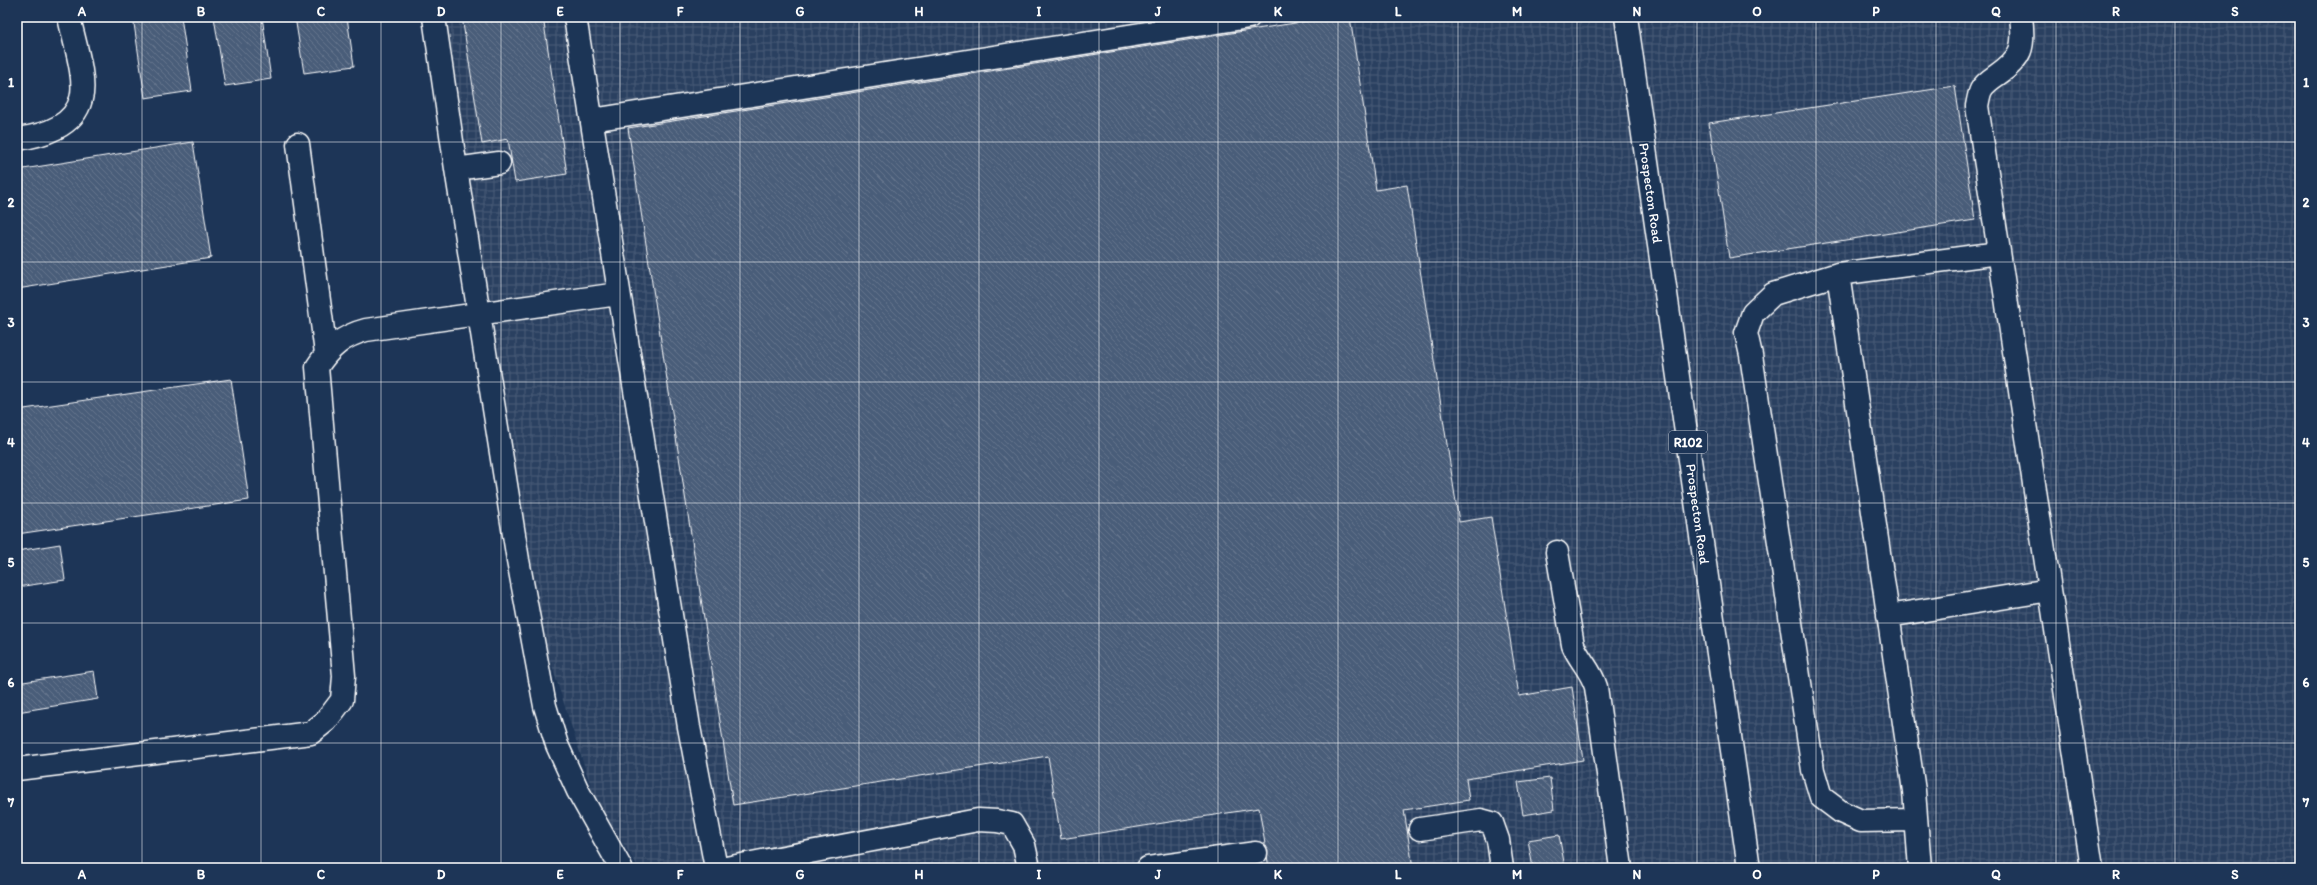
<svg xmlns="http://www.w3.org/2000/svg" width="2317" height="885" viewBox="0 0 2317 885" font-family="Itim,sans-serif">
  <defs>
    <pattern id="industrial-grid" width="8" height="8" patternUnits="userSpaceOnUse"><rect width="8" height="8" fill="#2a4161"/><path d="M0 4h8M4 0v8" fill="none" stroke="#4a5e79"/></pattern>
    <pattern id="building-back-hatch" width="6" height="6" patternUnits="userSpaceOnUse"><rect width="6" height="6" fill="#4a5d79"/><path d="M-1 5l2 2M0 0l6 6M5-1l2 2" fill="none" stroke="#65758d"/></pattern>
  </defs>
  <rect width="100%" height="100%" fill="#1d3557"/>
  <filter id="ink" filterUnits="userSpaceOnUse"><feTurbulence type="fractalNoise" baseFrequency=".025" numOctaves="2"/><feDisplacementMap in="SourceGraphic" scale="8" xChannelSelector="R" yChannelSelector="G"/><feConvolveMatrix kernelMatrix="1 2 1 2 8 2 1 2 1" color-interpolation-filters="sRGB"/></filter>
  <g filter="url(#ink)">
    <path fill="url(#industrial-grid)" d="M445,17H2300V868H639L596,802L537,620Z"/>
    <path fill="url(#building-back-hatch)" stroke="#fff" d="M133,17H181L192,91L145,98Z
      M214,17H262L271,79L225,86Z
      M295,17H347L354,66L304,73Z
      M462,17H543L567,174L515,182L508,139L482,144Z
      M1333,17H1350L1376,190L1407,185L1459,522L1491,517L1519,696L1572,687L1583,760L1466,779L1469,800L1404,810L1413,868H1269L1259,808L1061,839L1048,756L733,805L628,128Z
      M1955,86L1975,220L1729,258L1709,123Z
      M193,142L211,258L17,289V170Z
      M231,379L249,500L17,534V410Z
      M60,544L65,580L17,587V551Z
      M94,671L98,699L17,712V683Z
      M1550,778L1554,810L1523,815L1518,782Z
      M1559,835L1565,868H1533L1528,840Z"/>
    <g fill="none" stroke-linecap="round" stroke-linejoin="round">
      <g stroke="#fff" stroke-width="25">
        <path id="minor" d="M434,17L456,169L518,560L545,706L557,745L578,791L621,868
          M575,17L689,727L716,868
          M2021,17C2025,47 2022,58 1997,75C1991,79 1984,84 1981,90C1979,94 1978,101 1977,106L2092,868
          M592,120L1249,17
          M17,139C41,136 74,127 81,99C87,79 73,38 69,17
          M298,144L326,353
          M456,169L499,163
          M1838,274L1914,791L1920,868
          M1557,552L1573,645C1579,660 1591,670 1596,687L1621,868
          M1888,616L2050,590
          M17,769L311,733L326,721L342,700L344,676L317,367C330,347 343,336 366,330L618,294
          M1916,820L1861,821L1841,812L1821,797L1813,770L1751,355L1746,333L1753,313L1773,294L1838,274L1999,253
          M1420,829L1481,820L1492,823L1498,840L1502,868
          M726,868L978,820L997,821L1012,824L1024,845L1029,868
          M1148,868L1256,853"/>
      </g>
      <g stroke="#fff" stroke-width="25">
        <path id="major" d="M1626,17L1749,868"/>
      </g>
      <use href="#minor" stroke="#1d3557" stroke-width="22"/>
      <use href="#major" stroke="#1d3557" stroke-width="22"/>
    </g>
  </g>
  <path fill="none" stroke="#fff" stroke-width="1" stroke-opacity="0.55" d="M142,17V868M261,17V868M381,17V868M501,17V868M620,17V868M740,17V868M859,17V868M979,17V868M1099,17V868M1218,17V868M1338,17V868M1458,17V868M1577,17V868M1697,17V868M1816,17V868M1936,17V868M2056,17V868M2175,17V868M17,142H2300M17,262H2300M17,382H2300M17,503H2300M17,623H2300M17,743H2300"/>
  <g text-anchor="middle" stroke-width="3.5" stroke-linejoin="round" paint-order="stroke">
    <rect fill="#1d3557" stroke="#bbc2cd" stroke-width="1" x="1669" y="431" width="38" height="22" rx="3"/>
    <g font-size="13" font-weight="bold" fill="#fff">
      <text x="1688" y="447">R102</text>
    </g>
    <g font-size="14" fill="#fff" stroke="#1d3557">
      <text transform="translate(1651 193) rotate(82)" y="5">Prospecton Road</text>
      <text transform="translate(1698 514) rotate(82)" y="5">Prospecton Road</text>
    </g>
  </g>
  <rect width="2317" height="885" fill="none" stroke="#1d3557" stroke-width="44"/>
  <rect x="22" y="22" width="2273" height="841" fill="none" stroke="#fff" stroke-width="1.5"/>
  <g font-size="13" text-anchor="middle" font-weight="bold" fill="#fff">
    <text x="82" y="16">A</text>
    <text x="201" y="16">B</text>
    <text x="321" y="16">C</text>
    <text x="441" y="16">D</text>
    <text x="560" y="16">E</text>
    <text x="680" y="16">F</text>
    <text x="800" y="16">G</text>
    <text x="919" y="16">H</text>
    <text x="1039" y="16">I</text>
    <text x="1158" y="16">J</text>
    <text x="1278" y="16">K</text>
    <text x="1398" y="16">L</text>
    <text x="1517" y="16">M</text>
    <text x="1637" y="16">N</text>
    <text x="1757" y="16">O</text>
    <text x="1876" y="16">P</text>
    <text x="1996" y="16">Q</text>
    <text x="2116" y="16">R</text>
    <text x="2235" y="16">S</text>
    <text x="11" y="87">1</text>
    <text x="2306" y="87">1</text>
    <text x="11" y="207">2</text>
    <text x="2306" y="207">2</text>
    <text x="11" y="327">3</text>
    <text x="2306" y="327">3</text>
    <text x="11" y="447">4</text>
    <text x="2306" y="447">4</text>
    <text x="11" y="567">5</text>
    <text x="2306" y="567">5</text>
    <text x="11" y="687">6</text>
    <text x="2306" y="687">6</text>
    <text x="11" y="807">7</text>
    <text x="2306" y="807">7</text>
    <text x="82" y="879">A</text>
    <text x="201" y="879">B</text>
    <text x="321" y="879">C</text>
    <text x="441" y="879">D</text>
    <text x="560" y="879">E</text>
    <text x="680" y="879">F</text>
    <text x="800" y="879">G</text>
    <text x="919" y="879">H</text>
    <text x="1039" y="879">I</text>
    <text x="1158" y="879">J</text>
    <text x="1278" y="879">K</text>
    <text x="1398" y="879">L</text>
    <text x="1517" y="879">M</text>
    <text x="1637" y="879">N</text>
    <text x="1757" y="879">O</text>
    <text x="1876" y="879">P</text>
    <text x="1996" y="879">Q</text>
    <text x="2116" y="879">R</text>
    <text x="2235" y="879">S</text>
  </g>
</svg>
